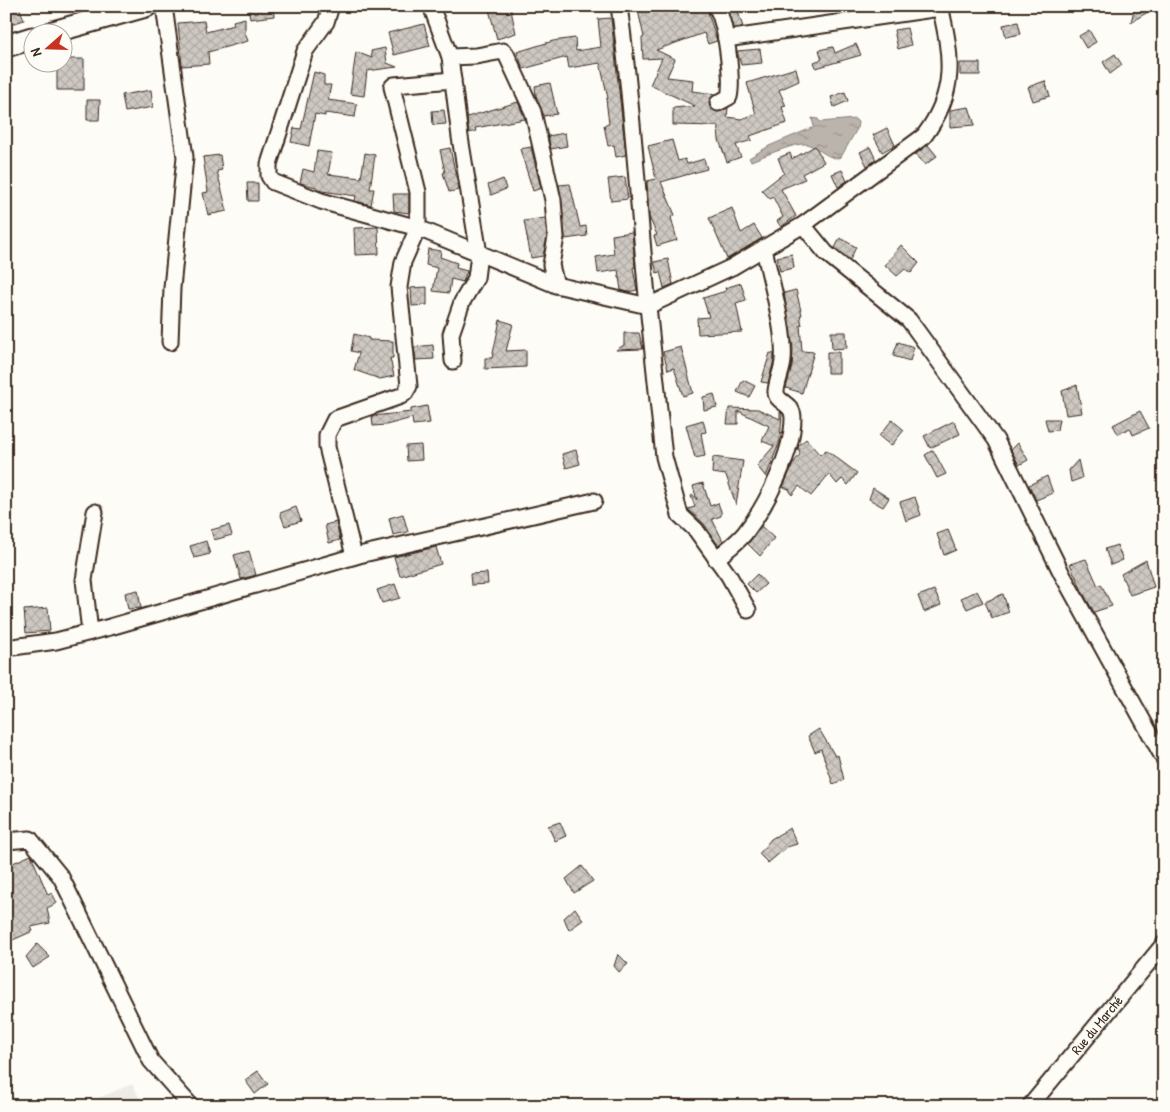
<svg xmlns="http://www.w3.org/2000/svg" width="1170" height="1112" viewBox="0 0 1170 1112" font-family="'Patrick Hand',sans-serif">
  <defs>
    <pattern id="water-ripples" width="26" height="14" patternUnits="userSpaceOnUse" patternTransform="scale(1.25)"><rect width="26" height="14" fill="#bbb4ad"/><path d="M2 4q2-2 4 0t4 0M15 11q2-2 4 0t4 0" fill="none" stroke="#99938c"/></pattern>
    <pattern id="building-cross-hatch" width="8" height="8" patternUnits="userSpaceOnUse" patternTransform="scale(1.25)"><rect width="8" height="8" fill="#cdc8c2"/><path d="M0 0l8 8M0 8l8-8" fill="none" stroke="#b1aca6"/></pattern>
  </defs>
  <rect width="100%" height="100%" fill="#fdfcf7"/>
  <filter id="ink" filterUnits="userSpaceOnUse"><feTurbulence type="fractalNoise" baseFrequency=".02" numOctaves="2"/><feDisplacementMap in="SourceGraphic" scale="10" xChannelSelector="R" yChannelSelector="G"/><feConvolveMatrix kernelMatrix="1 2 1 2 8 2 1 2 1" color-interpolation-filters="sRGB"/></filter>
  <g filter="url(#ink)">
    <path fill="#efece7" d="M132,1084L144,1106H79L108,1094Z"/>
    <path fill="url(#water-ripples)" stroke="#887d74" d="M812,118L818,119L820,122L855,119L858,122L857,129L841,157C829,162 817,145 805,144C794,143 762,157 751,161L749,158L769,146L814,127Z"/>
    <path fill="url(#building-cross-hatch)" stroke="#3b2a1e" d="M6,6H19L24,20L6,26Z
      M248,6H273L274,16L250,19Z
      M488,6H510L516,33L497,39Z
      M637,6H706L717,41L708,44L704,33L656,50L675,59L667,77L693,80L692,91L716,94L710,99V107L717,112L728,108L727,117L741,119L756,114L747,83L796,68L799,81L779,90L786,106L782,107L787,123L750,136L752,140L736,145L741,157L727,162L719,140L718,126L673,125V108L695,106L650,85L662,58L643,59L642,38L644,37Z
      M726,6H736L743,27L733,28Z
      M1135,6H1158L1131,22Z
      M245,18V32L248,41L208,52L209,64L182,66L178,23L204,21L206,32L234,25L233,21Z
      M611,18L626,155L616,157L614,145L608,146L604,125L609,124L606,99L608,98L600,63L569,68L567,57L523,69L517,52L553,41L575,38L576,51L601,47L598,19Z
      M1018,22L1021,34L1006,37L1003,25Z
      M424,24L430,46L394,55L388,33Z
      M907,28L911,45L898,49L894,30Z
      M1089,30L1096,42L1086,48L1079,36Z
      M856,44L861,55L816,68L814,62L822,59L819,50L833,47L835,53Z
      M385,48L387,63L397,67L367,71L364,96L350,94L356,52L372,58L371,51Z
      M760,49L762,63L741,65L737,51Z
      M1115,54L1122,65L1110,74L1103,62Z
      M62,59H84V90H57V62H62Z
      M960,63H980V75H960Z
      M314,72L324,75V85H331L328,100L357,104L355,117L325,113V116L315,114L309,146L291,142L294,128L301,129Z
      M1045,81L1050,96L1033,101L1028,87Z
      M550,83L557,114L544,116L536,96L535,86Z
      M151,90L153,107L125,112L122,95Z
      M845,92L848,101L834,107L831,97Z
      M87,100H100L99,120H87Z
      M518,102L525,119L475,128L476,131L469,133L467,117Z
      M969,107L975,125L950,127V110Z
      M444,110L446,124L433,125L432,111Z
      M887,128L895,145L882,152L873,135Z
      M565,133L567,146L551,149L548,136Z
      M672,140L678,161L685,159L687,164L704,159L707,169L661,182L675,215L671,217L677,240L657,246L654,236L657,235L649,217L647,181L656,179L648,146Z
      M928,145L937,156L925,165L916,154Z
      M815,146L824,162L802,174L805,179L781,189L796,216L781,227L777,221L783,217L773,197L770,199L762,190L784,173L778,158L790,153L792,159Z
      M531,147L541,188L533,191L520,149Z
      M870,147L876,160L867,166L860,152Z
      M450,148L459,190L449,192L443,173L445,172L440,150Z
      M317,151L332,153L328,174L361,178L365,153L375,155L370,189H374L371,205L355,201L356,196L322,191L316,189V187L300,183L303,169L314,172Z
      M220,155L222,170L217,171L227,211L208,215L203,193L208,192L203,157Z
      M842,170L847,181L838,187L832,174Z
      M625,177L628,199L611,201L608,179Z
      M503,179L506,189L491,195L488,185Z
      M247,183H258V201H248Z
      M570,184L580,227L586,226L587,236L565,239L559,185Z
      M393,194H409V213L394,211Z
      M732,208L741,233L754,225L762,238L727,259L709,218Z
      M545,218L547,237L543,256L531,258L524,221Z
      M378,227L379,254L355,255L354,228Z
      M632,232L635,267L633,268L637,290L628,292L621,290L618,270L598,273L596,257L614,254L612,235Z
      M840,238L856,247L850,260L835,248Z
      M901,245L919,263L911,273L905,269L897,276L885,265Z
      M428,249L441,251L440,257L457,263L456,268L467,271L463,282L451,279L449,293L433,291L437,268L426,265Z
      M792,254L794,268L780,271L777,257Z
      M668,259L673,284L664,288L660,272L657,273L654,262Z
      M741,283L746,300L736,303L742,332L698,334L697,318L709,317L703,298L726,291L725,288Z
      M427,287V305L412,306L411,288Z
      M796,290L802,315H800L802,325H800L802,351L814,352L802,393L786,388L792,366L793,349L784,293Z
      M500,320L513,324L506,351L526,350V367L485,369V358H492Z
      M831,332H846L847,348L832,349Z
      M624,333H639L643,349L616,350L624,345Z
      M354,334L369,338V340L393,341V358H390L394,376L380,379L354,370L359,353L351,351Z
      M898,342L914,347L910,361L893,356Z
      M433,345L434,359L416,360L414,347Z
      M681,347L693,393L683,396L674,368L668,370L663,352Z
      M827,352H839V373H827Z
      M770,353L774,354V360L768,383L761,382Z
      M743,380L755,386L749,397L737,392Z
      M1077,385L1082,413L1066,415L1062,391Z
      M714,394L717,407L704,410L703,397Z
      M427,406L430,423L413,425L412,418L386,425L373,426L372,416L411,412V409Z
      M729,408L758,409L780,419V412L782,414L780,441L766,477L757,466L774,446L762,441L769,426L738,411V424H727Z
      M1140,411L1149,428L1133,435L1130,428L1118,434L1113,425Z
      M1045,419H1059L1057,430L1048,431Z
      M703,420L706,432L701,433L705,456L695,458L686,425Z
      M892,420L904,430L891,446L879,436Z
      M954,421L960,434L930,448L924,436Z
      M806,439L820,455L826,450L857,473L848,485L842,479L837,484L829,474L811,496L799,486L792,495L789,489L783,487L793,464L800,454L798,446Z
      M1018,443L1028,460L1019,465L1011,450Z
      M421,445L422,460L407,461L406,446Z
      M576,450L580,464L566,468L562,454Z
      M933,450L946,474L937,478L925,455Z
      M713,457L743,461L736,505L726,475L712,473Z
      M1078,460L1082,478L1071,482L1069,470Z
      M1047,476L1053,493L1036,500L1029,485Z
      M703,483L710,506L718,503L721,511V516L712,519L723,541L718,545L704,524L688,509L695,507L691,496L693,495L697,500L693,486Z
      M873,488L889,498L883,507L869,499Z
      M915,497L921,515L906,521L900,502Z
      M296,507L301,521L285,526L280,513Z
      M403,514L408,532L393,535L389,518Z
      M336,522L340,540L329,543L325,525Z
      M229,525L232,535L214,540L211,530Z
      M761,526L774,538L760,556L748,544Z
      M948,530L956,550L944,555L937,534Z
      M206,541L210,554L194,558L190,546Z
      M1117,545L1123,560L1111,565L1105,549Z
      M436,547L441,564L400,576L394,557Z
      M249,551L256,575L241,579L234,555Z
      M1086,559L1098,586L1101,584L1112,606L1094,612L1083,593L1070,564Z
      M1146,560L1154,587L1130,595L1121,574Z
      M487,573L488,584L471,585L470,574Z
      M757,574L766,584L756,593L747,584Z
      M395,584L400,598L382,603L377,590Z
      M138,590L141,608L128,609L125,593Z
      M934,590L941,605L924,612L918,596Z
      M977,591L983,602L967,609L961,598Z
      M1003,594L1009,612L992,618L985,602Z
      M48,608L50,631L26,633L24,610Z
      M819,729L835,756L838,755L844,780L833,784L821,749L815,752L808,736Z
      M560,822L566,836L555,841L548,826Z
      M790,828L797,844L787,847L768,863L759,854L771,839Z
      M31,855L48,895L52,893L57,903L47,908L50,923L31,927L33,931L6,943V866Z
      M582,866L593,881L574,893L566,879Z
      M575,908L583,920L569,930L564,918Z
      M37,944L50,957L33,968L26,957Z
      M618,954L628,964L619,972L614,966Z
      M258,1071L268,1084L255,1094L245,1080Z"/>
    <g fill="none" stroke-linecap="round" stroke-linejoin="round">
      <g stroke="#3b2a1e" stroke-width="19">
        <g id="street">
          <path d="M164,6L185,157L172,288L170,342"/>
          <path d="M331,6L326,22L305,51L269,164V176L273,182L321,201L418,228L403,262L399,287L409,386L405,393L401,396L335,419L327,435V447L354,556"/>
          <path d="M431,6L450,57L460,137L479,254L476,278L462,302L451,334L453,361"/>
          <path d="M715,6C726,17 733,81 729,97L718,103"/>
          <path d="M726,39L940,8"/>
          <path d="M450,57L476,56L503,51L506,54L533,112L553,200L556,237L551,265L556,285"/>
          <path d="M453,80L394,85L392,87L418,192V228L556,285L648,306C638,206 633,106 619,6"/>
          <path d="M803,225L826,253L909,320L996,440L1062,574L1164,759"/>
          <path d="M716,559C725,551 737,543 745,533C766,506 793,453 793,418C793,402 775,403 776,391C777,381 782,371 783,361C786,331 770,279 764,248"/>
          <path d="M748,610L729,576L696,530L680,515L664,457L648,306L732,267L803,225L924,136C957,92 952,57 940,6"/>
          <path d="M90,632L84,580L95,512"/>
          <path d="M6,648L56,641L110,627L359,555L594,501"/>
          <path d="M6,841L30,839L61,877L151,1061L191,1106"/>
          <path id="s1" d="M1030,1106L1164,944"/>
        </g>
      </g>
      <g stroke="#3b2a1e" stroke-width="25">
        <path id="secondary" d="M53,32L146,6
          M6,46L32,38"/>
      </g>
      <use href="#street" stroke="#fdfcf7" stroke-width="15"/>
      <use href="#secondary" stroke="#fdfcf7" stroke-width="21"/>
    </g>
  </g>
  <g text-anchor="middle" stroke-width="5" stroke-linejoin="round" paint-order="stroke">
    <g font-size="14" fill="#3b2a1e" stroke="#fdfcf7">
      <text dy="5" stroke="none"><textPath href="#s1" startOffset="105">Rue du Marché</textPath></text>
    </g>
  </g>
  <rect width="1170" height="1112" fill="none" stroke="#fdfcf7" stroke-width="25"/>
  <rect x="12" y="12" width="1145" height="1087" fill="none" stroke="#3b2a1e" stroke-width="2" filter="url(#ink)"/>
  <g transform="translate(48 48) rotate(250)"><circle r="24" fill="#fdfcf7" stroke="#afa8a0"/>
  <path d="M0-4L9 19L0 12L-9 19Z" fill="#c8321e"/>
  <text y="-8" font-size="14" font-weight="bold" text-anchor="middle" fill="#3b2a1e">N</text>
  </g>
</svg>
